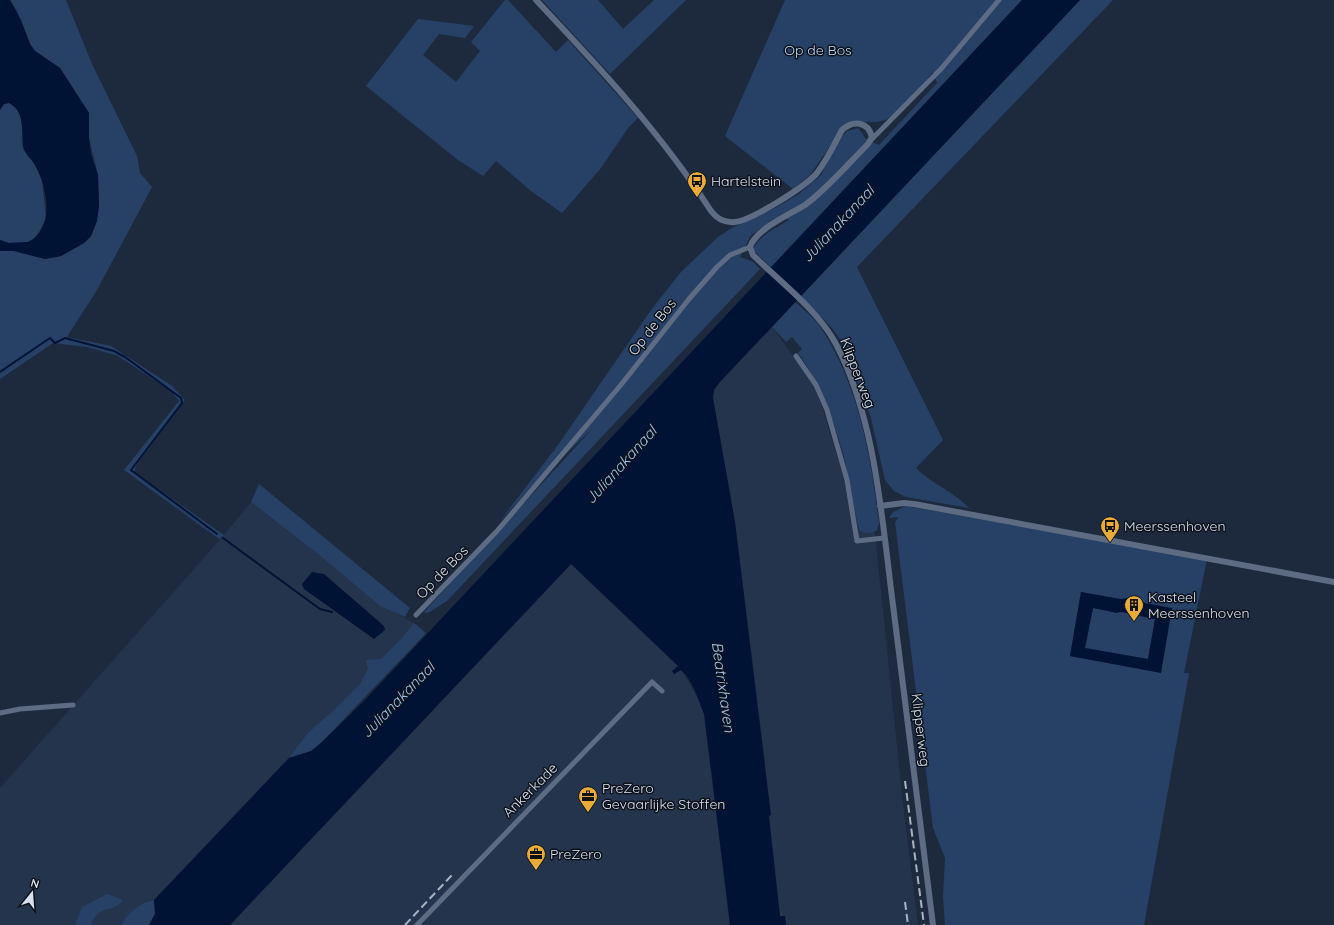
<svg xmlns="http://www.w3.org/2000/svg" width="1334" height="925" viewBox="0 0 1334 925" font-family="Quicksand,sans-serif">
  <rect width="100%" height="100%" fill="#1d2a3e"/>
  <path fill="#24344d" d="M772,327L814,385L823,409L844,480L860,515L867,517L875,534L903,804L918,925H230L571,564L679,666L674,674L681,670L684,674L697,697L704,714L711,768L765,763L735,522L713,398L714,390L719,382Z
    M251,502L390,610L414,623L426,633L404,657L289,758L154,900L156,906L149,925H0V788L224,535Z"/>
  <path fill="#274166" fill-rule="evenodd" d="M10,0H66L92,64L137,156L140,173L152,187L97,290L67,337L111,346L172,386L185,400L137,464L134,472L224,535L219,539L124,470L179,401L171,391L118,356L87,347L53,343L0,379V251H14L45,259L61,256L84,243L91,236L97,221L99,205L98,175L89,138V113L60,68L35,51L30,44L17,11Z
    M505,0H508L556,52L568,40L638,118L628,128L601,168L562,213L531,191L496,161L483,176L458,160L366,86L418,19L474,26L465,38L439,34L423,55L456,82L480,51L471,42Z
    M542,0H598L623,29L654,0H686L610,74Z
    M785,0H1022L771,267L753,250C760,234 776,229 790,219L773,221L751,235L740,257L753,262L760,269L447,601L428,613L424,612L595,426L537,481L500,521L558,445L651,310L681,272L718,237L732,228L775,208L799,194L821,175L841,138L847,131L858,128L866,139L879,145L937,83L933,72C921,86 900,116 882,121C869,124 859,119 845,125L810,175L793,189L725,136Z
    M1080,0H1113L857,267L943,440L916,468C932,484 954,492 969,508L906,497L894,491L885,480L871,418L849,358L841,340L832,328L801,296Z
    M9,103L18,110L20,114L24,136L23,147L35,165L42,180L46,218L39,232L33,240L28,242L9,243L0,240V110L4,104Z
    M795,302C805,311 816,319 823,331C859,389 871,456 879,523L877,530C872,533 865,535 860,530C857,526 846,464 843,453C832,415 821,385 798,353L802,349L792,337L786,342L772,327Z
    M259,484L410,608L405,617L380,606L323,558L251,502Z
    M906,506L1207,559L1184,673H1189L1144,925H945L943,897L945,858L933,828L895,522L899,517L889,518L893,512ZM1081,592L1172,609L1160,672L1070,656Z
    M1093,608L1127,612L1132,615L1155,619L1148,659L1085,648Z
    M414,623L426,633L322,742L311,751L289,758L308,733L334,710L360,684L368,669L366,660L381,659L400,640Z
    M107,894L123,900C111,915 100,902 91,925H75L82,907Z
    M154,900L155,914L149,925H122C127,912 141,903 154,900Z"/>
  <path fill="#001335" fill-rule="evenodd" d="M0,0H10L21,20L30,44L35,51L60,68L89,113V138L91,154L98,175L99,205L97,221L91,236L84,243L61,256L45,259L14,251H0V240L9,243L28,242C56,229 47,186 35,165C32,159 25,155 23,147C21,132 26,112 9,103L4,104L0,110Z
    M1022,0H1080L720,382L714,390L713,398L735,522L771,815L769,816L780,916H785L786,925H730L704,714C698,699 693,681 681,670L674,674L672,671L678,666L571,564L230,925H149L155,914L154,900L289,758L311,751L322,742L363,702Z
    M312,572L324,574L384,626L385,630L374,639L304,589L302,584Z
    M1081,592L1120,599L1129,598L1134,601L1172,608L1161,673L1070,656ZM1093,608L1117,613C1121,610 1147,618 1155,619L1148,659L1085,648Z"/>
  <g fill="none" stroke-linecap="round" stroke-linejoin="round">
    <path stroke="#001335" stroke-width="2" d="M0,372L50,338L55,343L65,338L114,351L125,357L181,398L182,403L131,470L217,534
      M223,538L320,609L332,612"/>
    <path stroke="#5d6c83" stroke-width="5" d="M871,140L941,69L999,0
      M796,356L816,385L827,410L847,480L857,541L884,538
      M416,615L497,531L620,386L689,299L717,267L730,255L750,247
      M0,713L20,709L73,705
      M417,925L652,682L662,691"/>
    <path stroke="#5d6c83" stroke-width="6" d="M536,0C599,67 661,133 711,211C717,219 725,223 735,222C752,220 805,187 817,173C827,160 834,145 842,130C853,120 868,121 872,137L868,144C849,163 826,190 805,205C789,215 756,229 750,247L753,255C780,282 818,310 836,344C876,420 882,521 893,605C906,712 920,818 933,925
      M880,506L904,503L914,504L1334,582"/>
    <path stroke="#a8b2c1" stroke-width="2" stroke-dasharray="8 4" stroke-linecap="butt" d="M905,781L924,925
      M905,902L908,925
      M405,925L452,875"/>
  </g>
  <defs>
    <g id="bus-pin" transform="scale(1)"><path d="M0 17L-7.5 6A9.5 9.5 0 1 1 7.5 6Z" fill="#e8ab37" stroke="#0d131c"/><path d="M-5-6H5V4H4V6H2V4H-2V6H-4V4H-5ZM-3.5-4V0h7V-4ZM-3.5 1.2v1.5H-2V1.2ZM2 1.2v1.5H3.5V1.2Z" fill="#111"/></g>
    <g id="building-pin" transform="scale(1)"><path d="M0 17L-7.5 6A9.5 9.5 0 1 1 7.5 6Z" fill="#e8ab37" stroke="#0d131c"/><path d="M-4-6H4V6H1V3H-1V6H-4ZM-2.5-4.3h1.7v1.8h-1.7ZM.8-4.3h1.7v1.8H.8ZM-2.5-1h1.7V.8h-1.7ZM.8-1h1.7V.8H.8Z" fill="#111"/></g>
    <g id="office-pin" transform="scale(1)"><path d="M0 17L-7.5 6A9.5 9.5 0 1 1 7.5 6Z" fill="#e8ab37" stroke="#0d131c"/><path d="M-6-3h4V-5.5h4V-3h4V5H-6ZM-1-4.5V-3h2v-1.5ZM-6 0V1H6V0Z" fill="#111"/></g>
  </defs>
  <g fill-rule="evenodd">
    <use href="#bus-pin" x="697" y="181"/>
    <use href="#bus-pin" x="1110" y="526"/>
    <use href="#building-pin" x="1134" y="605"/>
    <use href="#office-pin" x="588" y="796"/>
    <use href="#office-pin" x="536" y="854"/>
  </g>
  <g text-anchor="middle" stroke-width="3" stroke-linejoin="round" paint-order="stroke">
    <g font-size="14" fill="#bfd4f2" stroke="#0d131c">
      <text x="818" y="55">Op de Bos</text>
    </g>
    <g font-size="14" fill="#d7e0ed" stroke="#0d131c" text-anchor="start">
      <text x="711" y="186">Hartelstein</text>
      <text x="1124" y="531">Meerssenhoven</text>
      <text x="1148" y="602">Kasteel<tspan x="1148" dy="16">Meerssenhoven</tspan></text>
      <text x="602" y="793">PreZero<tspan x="602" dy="16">Gevaarlijke Stoffen</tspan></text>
      <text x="550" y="859">PreZero</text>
    </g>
    <g font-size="14" fill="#d7e0ed" stroke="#0d131c">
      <text transform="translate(652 327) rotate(-52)" y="5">Op de Bos</text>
      <text transform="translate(858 373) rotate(69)" y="5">Klipperweg</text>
      <text transform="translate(442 572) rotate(-46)" y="5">Op de Bos</text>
      <text transform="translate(921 730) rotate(83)" y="5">Klipperweg</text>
      <text transform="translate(530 790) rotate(-45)" y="5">Ankerkade</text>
    </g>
    <g font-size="15" font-style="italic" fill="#a5c3f0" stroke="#0d131c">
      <text transform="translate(838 224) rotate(-47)" y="5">Julianakanaal</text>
      <text transform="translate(621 465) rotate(-48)" y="5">Julianakanaal</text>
      <text transform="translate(723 687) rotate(82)" y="5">Beatrixhaven</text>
      <text transform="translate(398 700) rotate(-46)" y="5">Julianakanaal</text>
    </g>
  </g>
  <g transform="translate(32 893) rotate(17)" stroke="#0d131c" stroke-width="3" paint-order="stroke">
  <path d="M0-3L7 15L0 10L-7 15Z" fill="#d7e0ed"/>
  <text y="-6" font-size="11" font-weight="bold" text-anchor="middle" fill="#d7e0ed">N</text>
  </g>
</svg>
